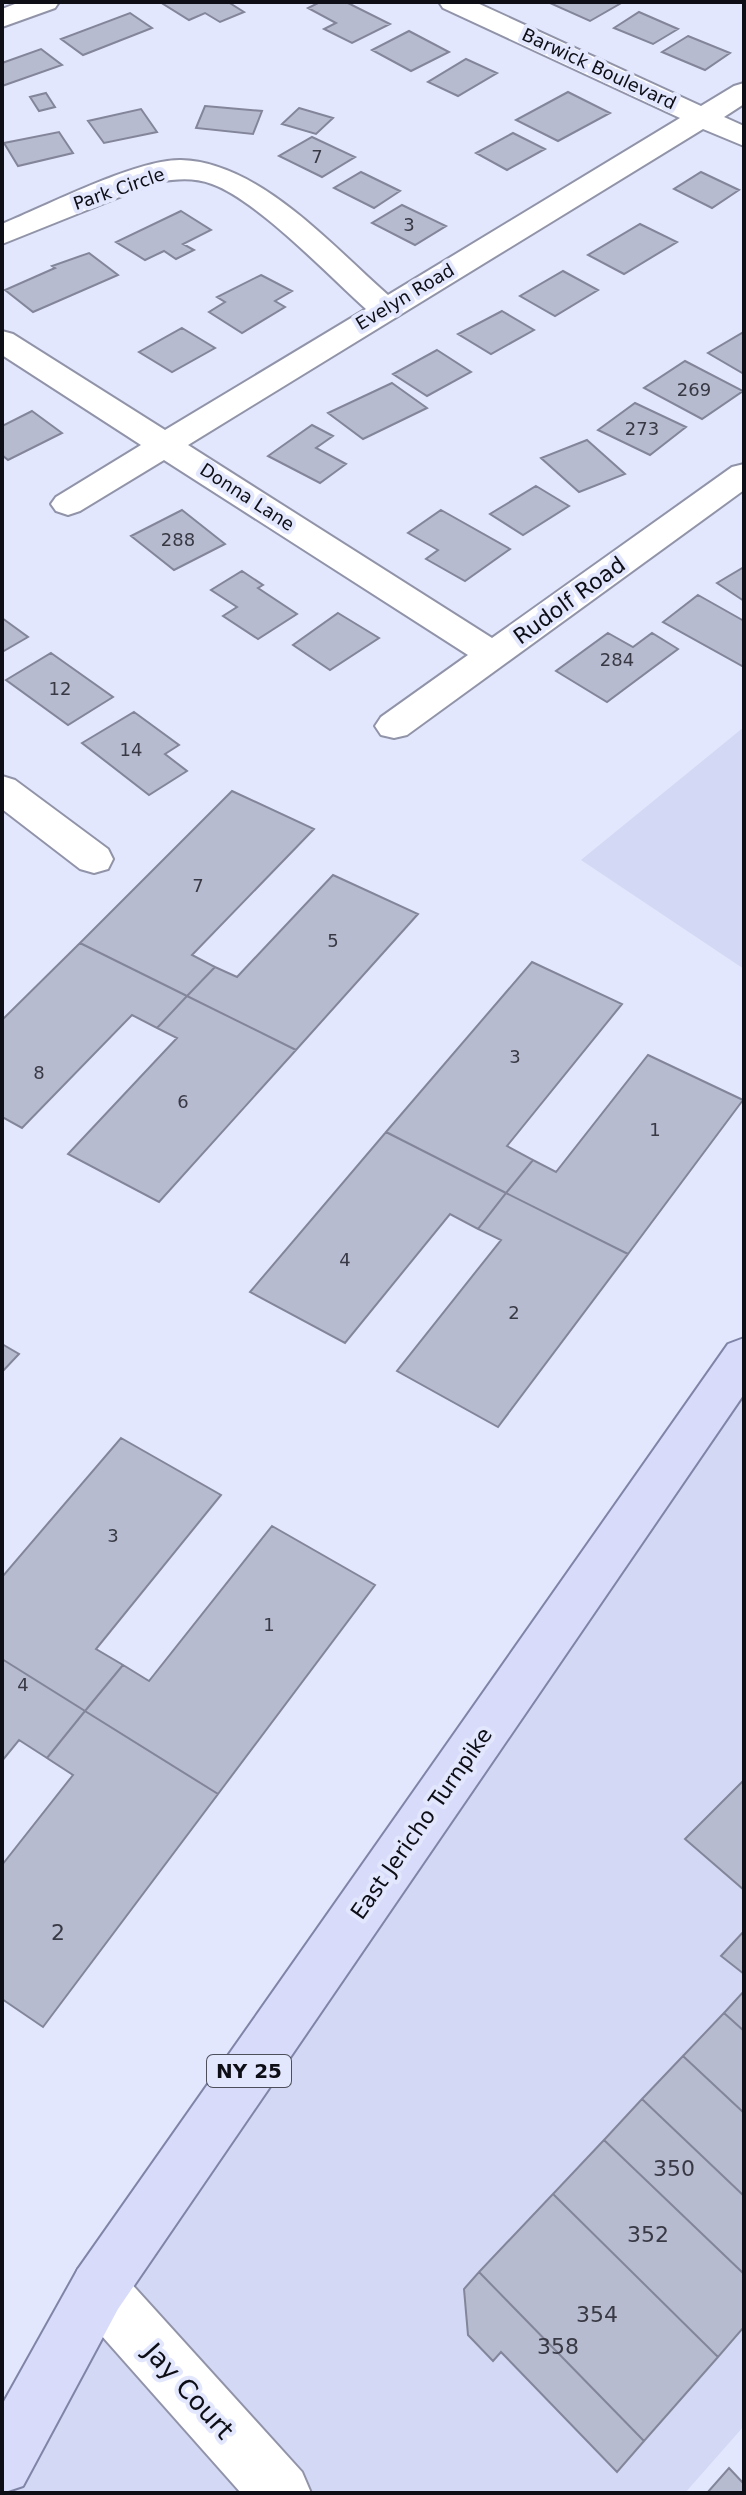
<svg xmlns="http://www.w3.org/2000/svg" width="746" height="2495" viewBox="0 0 746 2495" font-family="'DejaVu Sans',sans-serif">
  <rect width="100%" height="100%" fill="#e3e7fd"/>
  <path fill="#d3d8f4" d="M744,727V969L581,860Z
    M744,1357V2426L685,2493H2V2465Z"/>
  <path fill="#b7bbd0" stroke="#83869a" stroke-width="2" d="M160,2H228L244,12L220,22L205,13L189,20Z
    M320,2H346L390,24L352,43L324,29L336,23L308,8Z
    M556,2H623L590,21L552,4Z
    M639,12L678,29L653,44L614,28Z
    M130,13L152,28L83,55L61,39Z
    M409,31L449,52L411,71L372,50Z
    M688,36L730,53L705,70L662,52Z
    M41,49L62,65L2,86V63Z
    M466,59L497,73L458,96L428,82Z
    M568,92L610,113L558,141L516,120Z
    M46,93L55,107L39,111L30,97Z
    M205,106L262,111L253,134L196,128Z
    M299,108L333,118L316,134L282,124Z
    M141,109L157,132L104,143L88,121Z
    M59,132L73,153L18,166L4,143Z
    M513,133L545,149L507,170L476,153Z
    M312,137L355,157L322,177L279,156Z
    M361,172L400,191L374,208L334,188Z
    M701,172L739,190L712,208L674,189Z
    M402,205L446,226L415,245L372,223Z
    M181,211L211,230L183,244L194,250L176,259L164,251L145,260L116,242Z
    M640,224L677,242L624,274L588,255Z
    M89,253L118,275L33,312L5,290L55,268L52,266Z
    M563,271L598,290L555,316L520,296Z
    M261,275L292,291L275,301L285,307L242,333L209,312L225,302L217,297Z
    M502,311L534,330L491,354L458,334Z
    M182,328L215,348L172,372L139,352Z
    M742,333L744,334V374L708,353Z
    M437,350L471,372L427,396L393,374Z
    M685,361L743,391L702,419L644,388Z
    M392,383L427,408L363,439L328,413Z
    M635,403L686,427L650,455L598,430Z
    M32,411L62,433L8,460L2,455V426Z
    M312,425L333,436L316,448L346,464L320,483L268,456Z
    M587,440L625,474L579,492L541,458Z
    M536,486L569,506L523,535L490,514Z
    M182,510L225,544L174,570L131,536Z
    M441,510L510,549L465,581L426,559L438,550L408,533Z
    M744,567V601L717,583Z
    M242,571L263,585L258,588L297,614L258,639L223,616L237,607L211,590Z
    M698,595L744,621V667L663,622Z
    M338,613L379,638L330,670L293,645Z
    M2,618L28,637L2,652Z
    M608,633L633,647L652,633L678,649L607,702L556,671Z
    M51,653L113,697L68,725L6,680Z
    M134,712L179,745L165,754L187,771L149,795L82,743Z
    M232,791L314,829L192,955L215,967L187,996L80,943Z
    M333,875L418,914L296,1050L187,996L215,967L237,977Z
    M80,943L187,996L157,1028L132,1015L22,1128L2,1117V1020Z
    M532,962L622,1004L507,1146L533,1160L506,1193L386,1132Z
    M187,996L296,1050L159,1202L68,1154L177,1038L157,1028Z
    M648,1055L743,1100L628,1254L506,1193L533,1160L556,1172Z
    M386,1132L506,1193L478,1229L450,1214L345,1343L250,1292Z
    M506,1193L628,1254L498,1427L397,1371L501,1240L478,1229Z
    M2,1344L19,1354L2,1372Z
    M121,1438L221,1495L96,1649L123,1665L85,1711L2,1659V1577Z
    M272,1526L375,1585L218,1794L85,1711L123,1665L149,1681Z
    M2,1659L85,1711L47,1758L19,1740L2,1761Z
    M85,1711L218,1794L43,2027L2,1999V1865L73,1775L47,1758Z
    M744,1780V1890L685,1839Z
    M744,1931V1974L721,1956Z
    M744,1991V2031L724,2013Z
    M724,2013L744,2031V2113L683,2056Z
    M683,2056L744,2113V2196L642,2099Z
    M642,2099L744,2196V2274L604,2140Z
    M604,2140L744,2274V2327L718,2357L553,2194Z
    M553,2194L718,2357L644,2441L479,2272Z
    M479,2272L644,2441L617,2472L501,2352L493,2361L468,2335L464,2289Z
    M729,2468L744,2484V2493H707Z"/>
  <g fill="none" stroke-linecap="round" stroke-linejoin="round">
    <g stroke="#9194a9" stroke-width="4">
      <path id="minor" d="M20,2H59L55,8L2,27V9Z
        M439,2H475L701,106L734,86L744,83V104L724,117L744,126V146L703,129L188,445L492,638L732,467L744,464V490L407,735L394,738L381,735L375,726L381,717L468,655L164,460L80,511L68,515L56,511L51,504L56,497L141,445L2,355V331L13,334L165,430L366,309C328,275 257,200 212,184C193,177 176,179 157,182L2,244V224C46,206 137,159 181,160C259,162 332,246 388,295L680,118L443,8Z
        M2,776L15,780L108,849L113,859L108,869L94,873L80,869L2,809Z
        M98,2260L118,2269L302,2472L311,2493H241L78,2309L69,2289L78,2269Z"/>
    </g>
    <g stroke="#8085a8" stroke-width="4">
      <path id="major" d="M744,1338V1394L118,2309L23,2486L2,2493V2405L78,2269L728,1344Z"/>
    </g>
    <use href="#minor" fill="#fff" fill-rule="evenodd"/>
    <use href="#major" fill="#d8dcfa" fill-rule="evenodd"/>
  </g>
  <g text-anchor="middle" stroke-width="8" stroke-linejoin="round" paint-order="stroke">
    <g font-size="18" fill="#0d0e16" stroke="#e3e7fd">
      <text transform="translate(599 69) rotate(25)" y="6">Barwick Boulevard</text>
      <text transform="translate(119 189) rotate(-19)" y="6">Park Circle</text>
      <text transform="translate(405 297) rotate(-31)" y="6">Evelyn Road</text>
      <text transform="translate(247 497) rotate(33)" y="6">Donna Lane</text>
    </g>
    <g font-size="18" fill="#383944">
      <text x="317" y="163">7</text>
      <text x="409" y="231">3</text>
      <text x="694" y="396">269</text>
      <text x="642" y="435">273</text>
      <text x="178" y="546">288</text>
      <text x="617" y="666">284</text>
      <text x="60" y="695">12</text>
      <text x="131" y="756">14</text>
      <text x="198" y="892">7</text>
      <text x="333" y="947">5</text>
      <text x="515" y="1063">3</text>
      <text x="39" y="1079">8</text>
      <text x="183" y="1108">6</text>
      <text x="655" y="1136">1</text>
      <text x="345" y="1266">4</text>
      <text x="514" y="1319">2</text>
      <text x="113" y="1542">3</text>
      <text x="269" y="1631">1</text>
      <text x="23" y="1691">4</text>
    </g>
    <rect fill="#e3e7fd" stroke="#4d4f5b" stroke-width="2" x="207" y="2055" width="84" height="32" rx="6"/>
    <g font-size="20" font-weight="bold" fill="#0d0e16">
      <text x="249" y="2078">NY 25</text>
    </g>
    <g font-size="22" fill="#0d0e16" stroke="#e3e7fd">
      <text transform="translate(569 600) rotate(-36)" y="8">Rudolf Road</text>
      <text transform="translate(421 1823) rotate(-55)" y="8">East Jericho Turnpike</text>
    </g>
    <g font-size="22" fill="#383944">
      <text x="58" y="1940">2</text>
      <text x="674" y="2176">350</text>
      <text x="648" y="2242">352</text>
      <text x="597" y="2322">354</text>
      <text x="558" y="2354">358</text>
    </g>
    <g font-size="26" fill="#0d0e16" stroke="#e3e7fd">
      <text transform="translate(189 2391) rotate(48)" y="9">Jay Court</text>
    </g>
  </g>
  <rect width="746" height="2495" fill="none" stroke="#0d0e16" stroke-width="8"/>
</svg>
